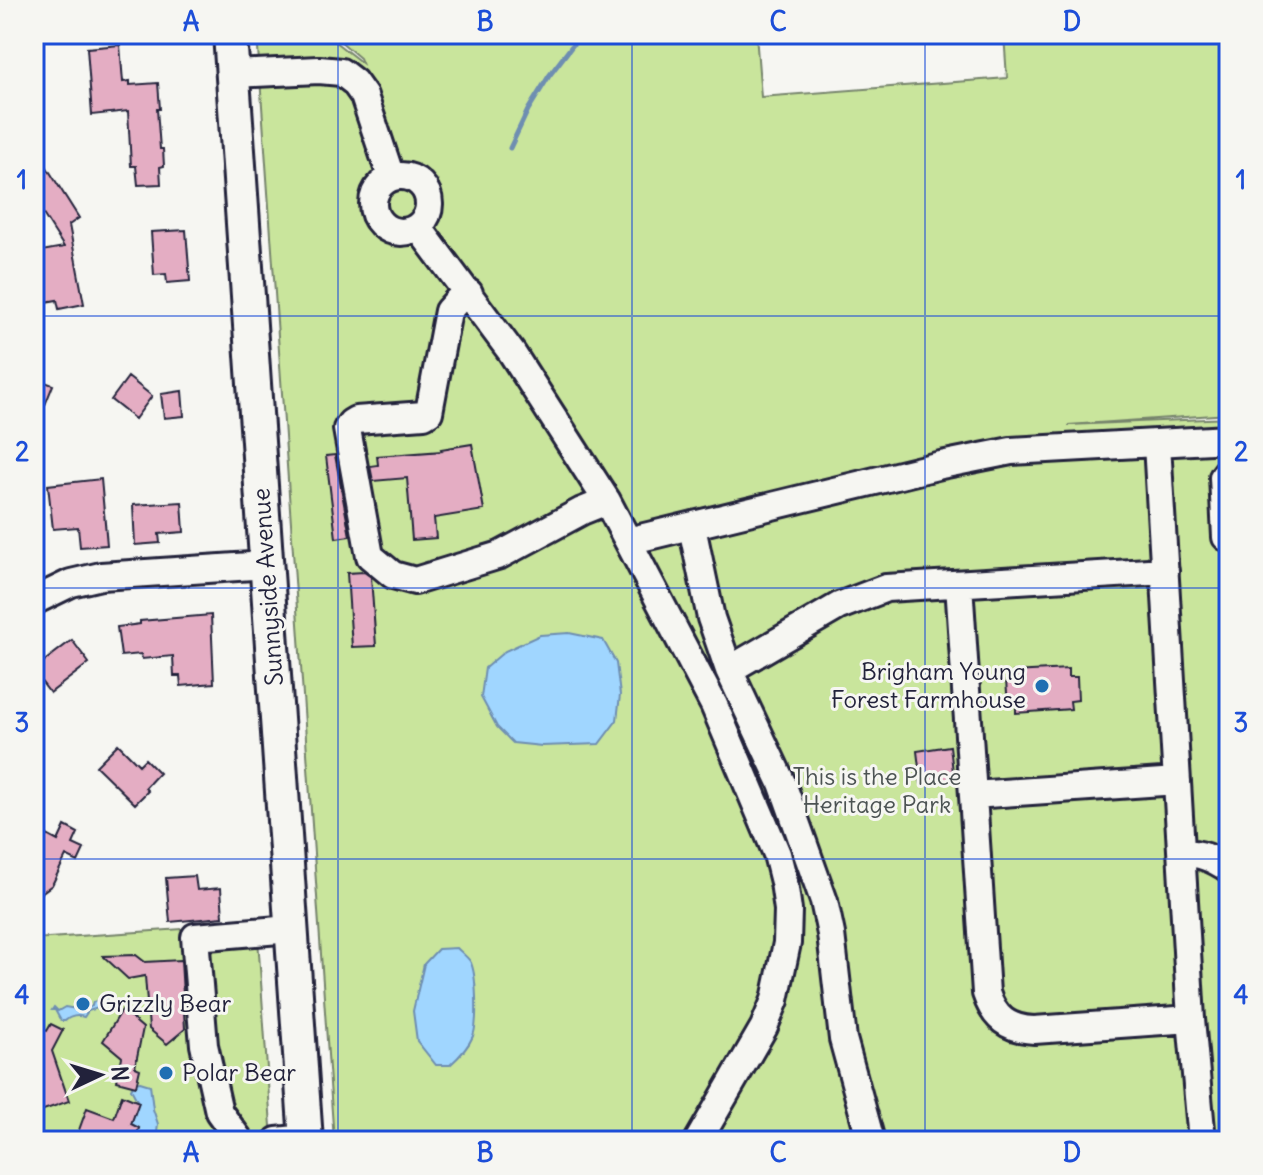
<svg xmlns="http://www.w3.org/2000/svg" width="1263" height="1175" viewBox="0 0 1263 1175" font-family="Delius,sans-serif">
  <rect width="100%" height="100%" fill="#f6f6f2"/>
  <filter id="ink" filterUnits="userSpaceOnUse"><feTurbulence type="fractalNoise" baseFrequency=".0125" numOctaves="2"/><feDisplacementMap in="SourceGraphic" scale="16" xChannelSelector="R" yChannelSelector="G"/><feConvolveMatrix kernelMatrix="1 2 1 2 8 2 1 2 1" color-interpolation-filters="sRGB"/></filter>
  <g filter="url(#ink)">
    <path fill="#c9e59c" stroke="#76846c" stroke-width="2" d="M257,34H325L362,63L360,58L332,34H756L761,97L1007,78L1004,34H1229V414L1068,425L1229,418V1141H334Z
      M257,924L272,1141H34V939Z"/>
    <path fill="#a0d6ff" stroke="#6e8eb1" stroke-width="2" d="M569,633L603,640L616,663L620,695L617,720L599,744L542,746L513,743L497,727L481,697L485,668L505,651L540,635Z
      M457,948C461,952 467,957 470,961C477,973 478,1023 473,1036C468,1048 459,1057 450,1065H436L417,1041L413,1011L424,964L438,949Z
      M103,994L106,995L107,1005L105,1007L100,1005L98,1008L88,1011L84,1017C78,1015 70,1016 65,1021H61L55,1010H52L54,1007L58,1011L65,1007L82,1010L92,1006L93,1002L100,1000Z
      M140,1082L150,1085L153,1109L158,1124L156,1141H135L139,1128L131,1124L138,1102L131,1089L134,1083Z"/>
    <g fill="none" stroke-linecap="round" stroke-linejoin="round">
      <path stroke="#6e8eb1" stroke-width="5" d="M510,148L528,110L549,76L581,34"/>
    </g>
    <path fill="#e4adc3" stroke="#22223b" stroke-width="2" d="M120,45L123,82L130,81V85L158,83L160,109H157L160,149H163L164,166L160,167L161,184L138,185L136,166H131L128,111L92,115L87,48Z
      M34,147L79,218L69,225L84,304L59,309L57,300L45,302L36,252L64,247L34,200Z
      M186,230L190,281L167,283L166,274L154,275L151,232Z
      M128,377L152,396L135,419L111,400Z
      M34,378L53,385L45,405L34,401Z
      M182,391L184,416L164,418L161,394Z
      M472,444L484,510L434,518L436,538L412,540L407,478L373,481L370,466L378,465L377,456L442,451L441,449Z
      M335,455L350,536L336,538L326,456Z
      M101,479L107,545L80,547L78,527L53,529L48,485Z
      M182,502L184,532L159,534L160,543L135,545L133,505Z
      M364,572L371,577L376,646L352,647L347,573Z
      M211,615L214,683L181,686L180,676H174L173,656L142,659L141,654L121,656L117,627L140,624V621Z
      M72,640L89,663L50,693L34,672V669Z
      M1068,669V677H1077L1078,700L1070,701L1071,709L1016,713V705H1008L1006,681H1014L1013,672Z
      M118,744L139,765L145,759L159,773L145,788L148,791L135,804L96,766Z
      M950,746L954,780L921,784L917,751Z
      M65,826L78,833L73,844L84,849L78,862L66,856L52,885L34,898V858L45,834L58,841Z
      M195,876L197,890L221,888L223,917L170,922L166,878Z
      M136,955L145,962L181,960L185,1029L167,1044L149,1029L145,976L128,979L103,956Z
      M122,1010L143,1028L135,1067L140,1069L136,1086L117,1081L122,1057L103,1041Z
      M34,1024L47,1031L51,1024L63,1030L52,1051L69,1101L38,1112L34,1098Z
      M122,1095L139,1102L131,1124L139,1128L135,1141H75L87,1108L114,1118Z"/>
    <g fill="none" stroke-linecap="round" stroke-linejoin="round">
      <g stroke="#22223b" stroke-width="32">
        <path id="minor" d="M232,74L319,70L341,72L354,82L364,96L391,177
          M373 204a28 28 0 1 1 56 0a28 28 0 1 1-56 0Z
          M418,227L512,353L607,501L714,705L777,854L784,882L788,910L787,943L775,1000L764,1027L698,1141
          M469,293L457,301L448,311L429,412L424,415L356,420L351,423L347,429L370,556L393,575L415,581L500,555L582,511L607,501
          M1157,444L1191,1019L1202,1141
          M1229,469L1223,477L1226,537L1229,536
          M692,527L711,618L729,670L782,783L824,901L831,934L843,1039L871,1141
          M628,541L941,465L1011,451L1229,439
          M959,584L986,993C994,1018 1008,1029 1034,1030L1191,1019
          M34,601L71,583L101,576L267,565
          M729,670L839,606L886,588L1165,571
          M973,795L1177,781
          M1182,853C1200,853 1213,858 1229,869
          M240,1141L219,1112L204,1045L195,937L291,929
          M277,1141L306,1138"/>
      </g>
      <g stroke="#22223b" stroke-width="38">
        <path id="major" d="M230,34L306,1141"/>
      </g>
      <use href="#minor" stroke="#f6f6f2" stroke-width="26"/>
      <use href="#major" stroke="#f6f6f2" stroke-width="32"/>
    </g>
  </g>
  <path fill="none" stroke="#1d4ed8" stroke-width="2" stroke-opacity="0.55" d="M338,34V1141M632,34V1141M925,34V1141M34,316H1229M34,588H1229M34,859H1229"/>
  <g fill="#1f6fb2" stroke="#f6f6f2" stroke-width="3">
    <circle cx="1042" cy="686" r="8"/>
    <circle cx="83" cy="1004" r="8"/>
    <circle cx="166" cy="1073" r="8"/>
  </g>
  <g text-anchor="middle" stroke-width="6" stroke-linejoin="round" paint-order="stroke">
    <g font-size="24" fill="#22223b" stroke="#f6f6f2">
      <text transform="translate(268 587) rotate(-94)" y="8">Sunnyside Avenue</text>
    </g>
    <g font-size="24" fill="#22223b" stroke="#f6f6f2" text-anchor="start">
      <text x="1026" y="680" text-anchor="end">Brigham Young<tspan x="1026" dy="28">Forest Farmhouse</tspan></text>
      <text x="99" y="1012">Grizzly Bear</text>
      <text x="182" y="1081">Polar Bear</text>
    </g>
    <g font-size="24" fill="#4c5353" stroke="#f6f6f2">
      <text x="877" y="785">This is the Place<tspan x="877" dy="28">Heritage Park</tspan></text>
    </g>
  </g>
  <rect width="1263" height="1175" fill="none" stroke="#f6f6f2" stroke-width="88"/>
  <g transform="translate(100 1075) rotate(86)" stroke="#f6f6f2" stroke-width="6" paint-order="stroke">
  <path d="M0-6L14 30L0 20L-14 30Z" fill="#22223b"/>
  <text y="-12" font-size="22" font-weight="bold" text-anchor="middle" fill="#22223b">N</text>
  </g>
  <rect x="44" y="44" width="1175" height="1087" fill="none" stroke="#1d4ed8" stroke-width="3"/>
  <g font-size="26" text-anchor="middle" font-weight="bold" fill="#1d4ed8">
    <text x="191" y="31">A</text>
    <text x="485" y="31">B</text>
    <text x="778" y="31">C</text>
    <text x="1072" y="31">D</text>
    <text x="22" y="189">1</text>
    <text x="1241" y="189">1</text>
    <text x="22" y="461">2</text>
    <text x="1241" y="461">2</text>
    <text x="22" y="732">3</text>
    <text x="1241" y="732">3</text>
    <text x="22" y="1004">4</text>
    <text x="1241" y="1004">4</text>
    <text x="191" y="1162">A</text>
    <text x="485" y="1162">B</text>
    <text x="778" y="1162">C</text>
    <text x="1072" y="1162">D</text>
  </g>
</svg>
